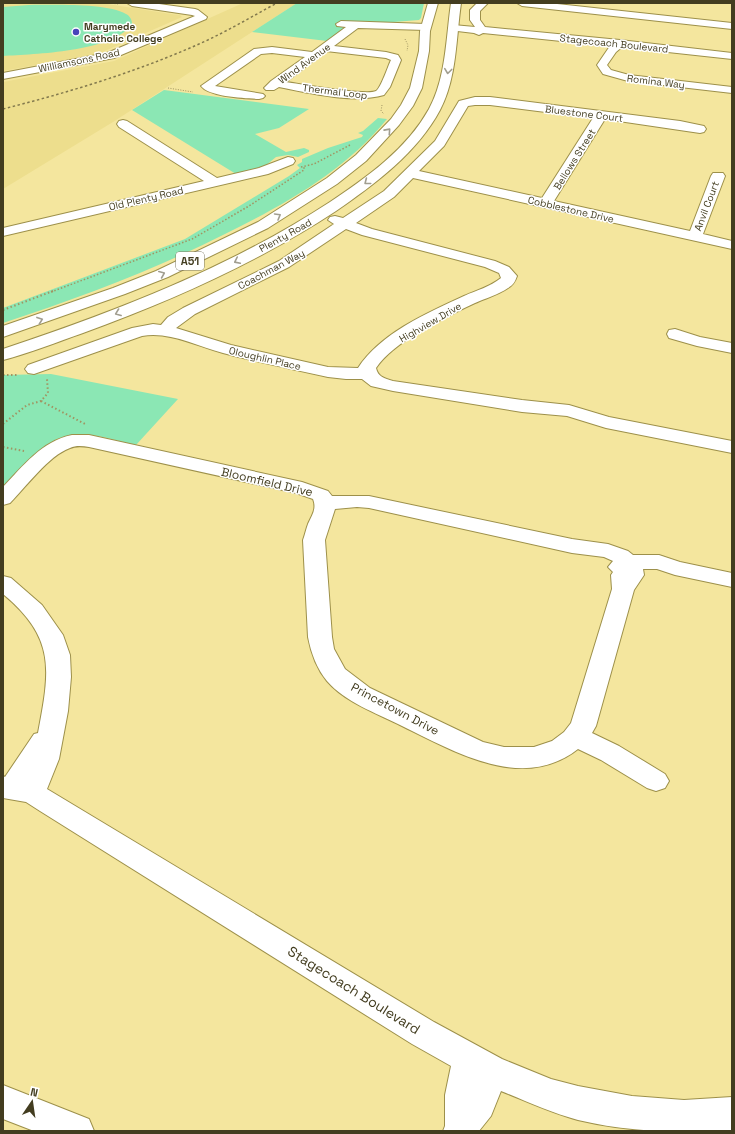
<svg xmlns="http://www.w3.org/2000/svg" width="735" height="1134" viewBox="0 0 735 1134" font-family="'Space Grotesk',sans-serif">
  <rect width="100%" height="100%" fill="#f4e69e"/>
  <path fill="#edde8d" d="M3,3H101L171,14L180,15L182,17L98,54L3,71Z
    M243,3H297L113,122L3,189V82L114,61Z"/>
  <path fill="#8be7b4" d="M297,3H424L421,18L419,20L342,26L344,29L327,41L252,32Z
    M29,5C52,5 107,3 126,14C130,16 132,20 132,24C113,52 34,54 3,56V7Z
    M164,90L309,109L279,128L255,134L286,152L304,148L309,150V152L298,157L288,155L276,157L264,167L236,174L132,110Z
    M378,118L387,119C345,171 284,205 225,234C154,270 79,298 3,323V308L185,239L289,176L300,168L297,165L302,162V159L328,148L362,137L363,135L358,133L363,131Z
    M51,374L178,399L136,445C108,439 80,427 53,441L3,491V375Z"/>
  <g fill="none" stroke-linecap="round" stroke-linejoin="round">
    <g stroke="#9d904a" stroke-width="2">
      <path id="minor" d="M127,3H152L195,9L198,10L207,17L206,19L114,58L3,79V73L107,53L195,16L192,15L132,6Z
        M477,3H488L480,11V20L485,27L620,40L732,53V59L622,47L616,52L607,65L611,70L629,75L732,87V93L628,81L603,74L597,65L610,46L483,33L479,35L474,33L449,30L448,28L453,25L475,27L470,20V10Z
        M517,3H548L732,23V29L522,6Z
        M341,21L426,24L431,27L426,30L358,28L334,46L386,52L398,55L401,60L390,87L384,95C353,104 310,93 279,87L274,90H266L264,88L271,81L305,57L272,53L261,54L215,86L263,94L265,96L263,98L259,99C245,98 209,97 201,86L254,49L272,47L312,52L346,27L337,26L336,24ZM326,51L386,58L391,60C388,66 381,88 376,91C366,96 300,84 286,82Z
        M475,97H490L680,121L704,126L706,129L704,132L700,133L605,119L554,201L690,231L711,176L713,173H723L725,176L703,234L732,241V249L413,178L394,197L356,223L372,229L495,261L509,267L517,276C515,282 513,285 508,288C498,295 486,298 475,303C445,317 394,341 376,368C378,377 384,378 393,381L522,400L569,405L609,417L732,441V453L606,428L567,416L522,412L393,391L371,386L362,379H346L328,377C293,369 257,362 223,353C197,346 169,331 142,336L34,374L28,373L25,369L28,365L132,328L153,324L161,325L168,317L183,308L279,261L334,224L328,220L330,217L335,216L343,218L384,191L435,141L459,101ZM475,105H490L593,118L542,198L419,171L444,146L468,106ZM346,229L362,235L485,267L499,273L501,278C490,287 477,290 464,296C427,313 381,333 358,368L328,367L231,345L176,328L195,314L289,267Z
        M123,120L127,121L217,178L259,168L288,157L293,158L295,161L293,164L268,174L3,236V228L204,181L119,127L117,124L119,121Z
        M675,329L700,337L732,343V353L697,346L669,338L667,334L669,330Z
        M72,435H89L302,482L328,491L332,496H369L572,539L608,544L628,551L633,555H659L680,562L732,573V587L675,575L657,569H643L644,575L634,590L596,726L592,733L619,746L665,774L669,781L665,788L656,791L647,788L601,760L578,749C522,793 454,751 400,725C376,713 345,702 327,681C317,669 311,653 308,637L303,540C305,535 306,529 308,524C312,515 317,509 313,499L296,493L89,447C83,446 76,445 70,448C48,456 27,486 10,503L3,505V487C23,466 42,441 72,435ZM357,507L369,508L572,553L604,557L613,561L608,567L613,572L611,575L612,589L571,723L564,732L552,741L534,747H504L483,742L370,688L345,669L334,649L332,637L325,540L335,509Z
        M3,576L11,578L42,605L63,635L70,655L71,677L68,711L59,759L47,789L434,1022L502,1059L551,1079L578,1086L632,1096L684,1100L732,1097V1131C680,1133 628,1132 578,1120C551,1113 526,1101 501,1091L491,1116L479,1131H443L445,1126V1095L451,1066L412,1044L40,811L26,802L3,798V776L5,777L34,734L38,733C50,670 56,638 3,594Z
        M3,1085L89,1119L94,1131H34L3,1119Z"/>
    </g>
    <g stroke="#9d904a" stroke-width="2">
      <path id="highway" d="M428,3H438L430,31L429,51L422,88L413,106L399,125L366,161L337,184L268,228L168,277L125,294L3,337V326L113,288L156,271L258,222L327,178L356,155L391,119L401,105L410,88L419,51L420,31Z
        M451,3H461C456,38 457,78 440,110C417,153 375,184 336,211C257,263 171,301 83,333C57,342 30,353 3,360V349C117,311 229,268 330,202C366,178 407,149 429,109C446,78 446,38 451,3Z"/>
    </g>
    <path stroke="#a09562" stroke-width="1" stroke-dasharray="1 1.5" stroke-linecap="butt" d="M107,3L119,4
      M405,39L408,45L407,51
      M168,88L193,92
      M382,105L381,111L384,114"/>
    <path stroke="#a09562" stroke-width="1.5" stroke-dasharray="1.5 2" stroke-linecap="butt" d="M301,167L314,164L350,145
      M51,292L192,239L249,206L304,170V166"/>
    <path stroke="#a09562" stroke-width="2" stroke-dasharray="1.5 2.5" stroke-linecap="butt" d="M3,310L53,291
      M3,375H17
      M41,401L85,424
      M3,424L27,405L41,401L48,393L47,379
      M3,447L24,451"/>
    <use href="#minor" fill="#fff" fill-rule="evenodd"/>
    <use href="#highway" fill="#fff" fill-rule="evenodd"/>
    <path stroke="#82794d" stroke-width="1.5" stroke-dasharray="2.5 2.5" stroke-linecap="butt" d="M3,109C70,92 136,72 199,44C226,32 251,17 277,3"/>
  </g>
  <defs><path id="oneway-chevron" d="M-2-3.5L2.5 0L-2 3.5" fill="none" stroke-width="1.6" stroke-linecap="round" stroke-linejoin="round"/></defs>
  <g stroke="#a19e90">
    <use href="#oneway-chevron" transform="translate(448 71) rotate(97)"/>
    <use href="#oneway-chevron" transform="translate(388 131) rotate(-48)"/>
    <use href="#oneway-chevron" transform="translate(367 182) rotate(142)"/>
    <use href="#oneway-chevron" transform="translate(278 216) rotate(-30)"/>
    <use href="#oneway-chevron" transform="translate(237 261) rotate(154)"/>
    <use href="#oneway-chevron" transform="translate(162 274) rotate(-23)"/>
    <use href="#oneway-chevron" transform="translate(118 313) rotate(159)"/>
    <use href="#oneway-chevron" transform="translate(40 320) rotate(-20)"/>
  </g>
  <circle fill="#4944ba" stroke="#fff" stroke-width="1.5" cx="76" cy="32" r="4"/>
  <g text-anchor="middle" stroke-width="3" stroke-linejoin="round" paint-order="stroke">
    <g font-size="10" font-weight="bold" fill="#433d20" stroke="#fff" text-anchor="start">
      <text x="84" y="30">Marymede<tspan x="84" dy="12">Catholic College</tspan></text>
    </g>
    <g font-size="10" fill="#433d20" stroke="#fff">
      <text transform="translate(614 43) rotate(6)" y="4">Stagecoach Boulevard</text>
      <text transform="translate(79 60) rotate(-12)" y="4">Williamsons Road</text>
      <text transform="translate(304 63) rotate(-36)" y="4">Wind Avenue</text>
      <text transform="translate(656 81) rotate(7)" y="4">Romina Way</text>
      <text transform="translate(335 91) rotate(7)" y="4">Thermal Loop</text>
      <text transform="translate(584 113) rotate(7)" y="4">Bluestone Court</text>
      <text transform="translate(574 159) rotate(-58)" y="4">Bellows Street</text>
      <text transform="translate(146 198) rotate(-13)" y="4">Old Plenty Road</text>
      <text transform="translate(706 206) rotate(-69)" y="4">Anvil Court</text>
      <text transform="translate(571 209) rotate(13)" y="4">Cobblestone Drive</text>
      <text transform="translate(285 235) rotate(-29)" y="4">Plenty Road</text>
      <text transform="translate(271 269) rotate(-28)" y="4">Coachman Way</text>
      <text transform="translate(430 322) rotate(-30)" y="4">Highview Drive</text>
      <text transform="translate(265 358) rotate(13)" y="4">Oloughlin Place</text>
    </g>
    <rect fill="#fff" stroke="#7b7763" stroke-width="1" x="176" y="252" width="28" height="18" rx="3"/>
    <g font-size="11" font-weight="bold" fill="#433d20">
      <text x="190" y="265">A51</text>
    </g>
    <g font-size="12" fill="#433d20" stroke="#fff">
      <text transform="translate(267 482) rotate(13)" y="4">Bloomfield Drive</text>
      <text transform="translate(395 709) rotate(28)" y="4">Princetown Drive</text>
    </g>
    <g font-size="14" fill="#433d20" stroke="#fff">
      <text transform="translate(354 990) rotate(32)" y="5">Stagecoach Boulevard</text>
    </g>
  </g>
  <rect width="735" height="1134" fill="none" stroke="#433d20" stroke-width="8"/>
  <g transform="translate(32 1102) rotate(13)" stroke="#ffffff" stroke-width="3" paint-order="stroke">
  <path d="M0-3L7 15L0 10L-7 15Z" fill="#433d20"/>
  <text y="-6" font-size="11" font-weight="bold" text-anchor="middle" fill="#433d20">N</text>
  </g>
</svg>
